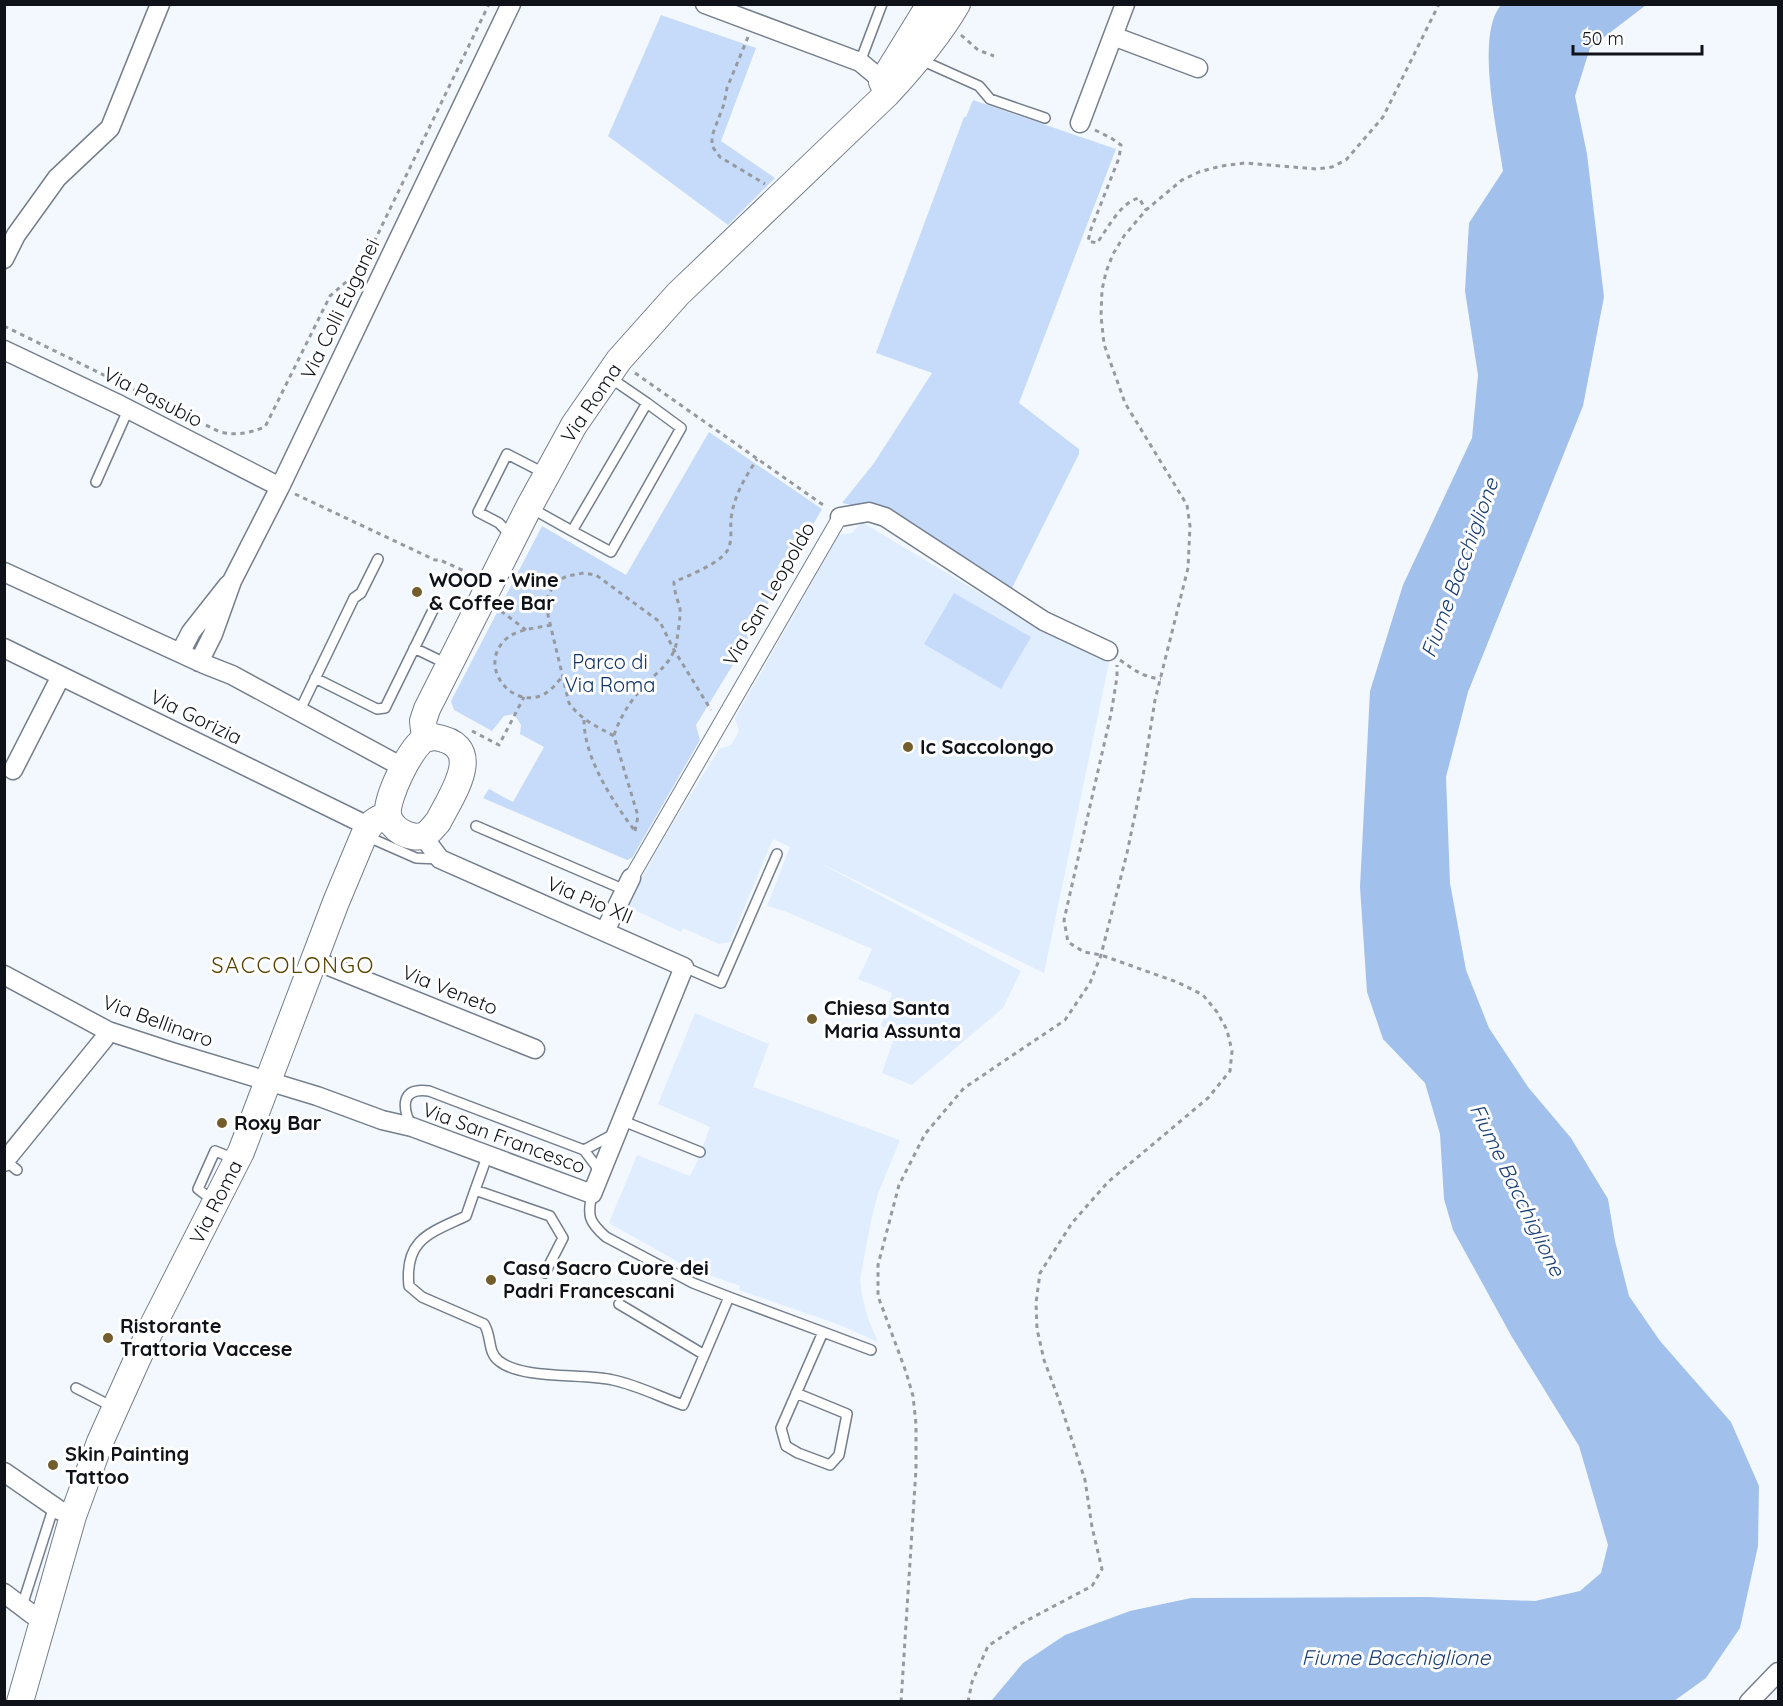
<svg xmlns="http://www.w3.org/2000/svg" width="1783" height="1706" viewBox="0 0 1783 1706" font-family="Quicksand,sans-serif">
  <rect width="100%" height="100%" fill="#f3f8fe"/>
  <path fill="#e0edff" d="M862,522L1045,632L1109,663L1044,973L818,862L1021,971L1003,1008L912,1085L882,1073L896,1032L881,1026L892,993L858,979L872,949L787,912L767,906L790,847L773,839L730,942L719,944L683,928L681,932L626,906L668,831L719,749L731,745L739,731L735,718L839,535L852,533Z
    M695,1013L769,1044L753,1087L900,1140L878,1194L871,1221L860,1280L862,1296L869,1321L878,1342L837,1324L739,1290L740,1286L689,1268L609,1223L637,1155L690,1176L697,1162L710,1127L658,1104Z"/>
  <path fill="#c6dbfa" d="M661,15L756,48L721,141L775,178L728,225L608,136Z
    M973,100L1116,149L1019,403L1079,449V454L1011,590L893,511L876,505L856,506L842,503L874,463L932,373L876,353L964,117H966Z
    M709,432L822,509L734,663L696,725L700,740L632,858L627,860L483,798L489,789L513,802L544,747L520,734L521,725L514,714L504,716L492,731L454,710L451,701L542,526L626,575Z
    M954,593L1031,637L1001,689L924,644Z"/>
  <path fill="#a2c0ec" d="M1502,4L1646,5L1590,48L1575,96L1587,154L1604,297L1583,406L1468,692L1446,777L1450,883L1466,970L1489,1028L1528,1087L1571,1138L1608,1199L1615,1241L1629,1296L1660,1341L1731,1422L1759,1486L1758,1546L1740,1628L1706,1678L1674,1701H991L1023,1663L1065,1635L1130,1611L1191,1598L1427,1597L1535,1601L1580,1591L1601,1573L1608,1545L1579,1446L1512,1337L1453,1230L1444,1199L1440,1134L1425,1083L1383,1039L1367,992L1360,887L1370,691L1403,585L1472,438L1478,375L1465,291L1469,223L1503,171C1498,133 1474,33 1502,4Z"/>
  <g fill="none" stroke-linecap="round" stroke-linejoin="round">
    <g stroke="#747e8c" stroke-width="12">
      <path id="service" d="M921,60L979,86L990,99L1045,118
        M860,62L882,4
        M96,482L128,410
        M531,508L572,531L647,403L609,377
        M572,531L611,552L681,428L647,403
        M511,536L499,523L478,512L507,454L544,473
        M414,648L447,664
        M315,678L377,709L385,708L436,604
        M299,712L354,598L361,593L378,559
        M476,826L625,890
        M366,836L416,858L440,859
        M684,967L721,983L777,854
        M623,1121L700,1152
        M412,1127C402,1108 400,1087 429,1091L584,1150L612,1135
        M584,1150L596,1166L598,1174
        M6,1161L17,1170
        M475,1190L488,1154
        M215,1202L198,1189L215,1151L235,1159
        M545,1273L563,1238L550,1216L475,1190L466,1216C430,1233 404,1239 409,1286L422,1297L484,1324C492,1336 487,1352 499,1361C523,1380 583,1373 613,1380C637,1385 660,1397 683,1405L729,1297L693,1283L606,1237C589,1222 587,1216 592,1194
        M729,1297L823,1332L781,1428L786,1446L798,1453L830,1465L839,1455L847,1414L796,1393
        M619,1304L703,1354
        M823,1332L871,1350
        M76,1388L115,1408
        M22,1606L54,1506"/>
    </g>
    <g stroke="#747e8c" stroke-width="16">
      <path id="pedestrian" d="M631,878L840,517"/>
    </g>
    <g stroke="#747e8c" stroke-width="21">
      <path id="minor" d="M705,4L860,62L883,81
        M1113,36L1198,68
        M1080,123L1125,4
        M4,259L16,235L57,178L110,128L160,4
        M4,350L120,405L280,487
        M840,517L869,512L885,517L1044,621L1108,651
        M4,572L204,664L232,675L404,768
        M4,648L368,826
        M180,653L191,632L228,585
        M199,662L213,634L232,581L280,487L511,4
        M13,770L61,676
        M605,931L631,878
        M314,960L535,1049
        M4,975L108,1031L172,1052L317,1096L382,1120L412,1127L592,1194L684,967L440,859L428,843L425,835
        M4,1162L104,1039L108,1031
        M4,1472L59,1510L73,1516
        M4,1593L33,1615L42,1619
        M1749,1702L1778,1672"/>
    </g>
    <g stroke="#747e8c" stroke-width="28">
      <path id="secondary" d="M882,82L930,4
        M434,737C488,745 452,794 438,822C434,826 430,832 425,835C411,841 390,829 388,814C386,799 410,747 425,739C426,739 433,737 434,737Z
        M425,739L423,721L427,709L529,507L574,425L619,360L678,294L887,94C913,66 938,37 957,4
        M20,1702L73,1516L100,1442L149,1333L241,1152L336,902L364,835C370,824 375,818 388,816"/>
    </g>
    <path stroke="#969aa0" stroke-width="3" stroke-dasharray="4.5 4.5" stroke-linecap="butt" d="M961,35L978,50L994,56
      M748,37L727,88L724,104L712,136V146L720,157L765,184
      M1095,130L1111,138L1121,145L1119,158L1091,229L1088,241L1097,243C1108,228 1121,202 1139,198L1146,210
      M4,326L220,432C237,436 249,433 265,427L330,296L361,269L489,4
      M635,373L826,507
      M295,494L435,560H440L471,574
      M501,611L526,630
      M551,625C537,628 517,629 506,639C474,668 518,717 550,690C555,686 559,680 563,676
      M1120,660C1134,670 1143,677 1161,679
      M584,720C584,758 613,802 635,831
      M472,731L499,745L524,697
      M614,735C621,715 631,700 645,685C658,671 670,665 676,645C677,641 681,613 680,609C678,600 674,592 674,582C688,576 720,563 727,551C733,541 730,529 731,519C734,495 745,478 757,459
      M635,831L638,816L614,736C596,726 581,720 569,703L548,615V596L555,582L567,576L584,573L596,575L660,622L674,650L711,710
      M901,1702L916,1469V1424L913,1396L906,1372L878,1296V1265L899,1185L925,1134L964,1088L1065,1020L1090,983L1101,955L1127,853L1143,776L1155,700L1188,568L1190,526L1187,505L1125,403L1104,344L1101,316L1102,290L1106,272L1113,254L1124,236L1146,210L1182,180L1199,172L1221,166L1245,163L1316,169L1332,167L1346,160L1383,117L1439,4
      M968,1702L972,1682L988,1646L1022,1623L1092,1586L1102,1569L1092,1527L1085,1480L1059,1400L1044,1360L1037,1329L1036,1303L1040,1273L1072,1223L1108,1182L1208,1098L1230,1071L1232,1051L1227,1030L1217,1012L1203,995L1177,982L1101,955L1084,952L1068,942L1064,920L1111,714L1117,677V665"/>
    <use href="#service" stroke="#fff" stroke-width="9"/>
    <use href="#pedestrian" stroke="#fff" stroke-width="14"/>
    <use href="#minor" stroke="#fff" stroke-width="18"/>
    <use href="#secondary" stroke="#fff" stroke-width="26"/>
  </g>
  <g fill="#735d2d" stroke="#fff" stroke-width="2">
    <circle cx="417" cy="592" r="6"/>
    <circle cx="908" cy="747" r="6"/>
    <circle cx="812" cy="1019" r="6"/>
    <circle cx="222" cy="1123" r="6"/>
    <circle cx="491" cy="1280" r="6"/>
    <circle cx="108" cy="1338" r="6"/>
    <circle cx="53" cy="1465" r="6"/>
  </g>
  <g text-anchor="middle" stroke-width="6" stroke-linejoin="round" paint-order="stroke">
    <g font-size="20" fill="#0f1218" stroke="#fff">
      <text transform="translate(340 309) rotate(-64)" y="7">Via Colli Euganei</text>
      <text transform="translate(153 397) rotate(27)" y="7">Via Pasubio</text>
      <text transform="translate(591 403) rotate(-56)" y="7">Via Roma</text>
      <text transform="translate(769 594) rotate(-60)" y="7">Via San Leopoldo</text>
      <text transform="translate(196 717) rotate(26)" y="7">Via Gorizia</text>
      <text transform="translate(590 900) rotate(23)" y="7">Via Pio XII</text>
      <text transform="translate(450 990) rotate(22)" y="7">Via Veneto</text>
      <text transform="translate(158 1021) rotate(20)" y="7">Via Bellinaro</text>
      <text transform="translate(504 1138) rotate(20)" y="7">Via San Francesco</text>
      <text transform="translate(216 1202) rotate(-63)" y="7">Via Roma</text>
    </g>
    <g font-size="20" font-weight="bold" fill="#0f1218" stroke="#fff" text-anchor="start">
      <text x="429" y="587">WOOD - Wine<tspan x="429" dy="23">&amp; Coffee Bar</tspan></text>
      <text x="920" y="754">Ic Saccolongo</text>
      <text x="824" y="1015">Chiesa Santa<tspan x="824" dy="23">Maria Assunta</tspan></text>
      <text x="234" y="1130">Roxy Bar</text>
      <text x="503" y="1275">Casa Sacro Cuore dei<tspan x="503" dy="23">Padri Francescani</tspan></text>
      <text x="120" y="1333">Ristorante<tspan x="120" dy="23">Trattoria Vaccese</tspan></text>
      <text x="65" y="1461">Skin Painting<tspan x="65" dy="23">Tattoo</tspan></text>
    </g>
    <g font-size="20" fill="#0d3266" stroke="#fff">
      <text x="610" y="669">Parco di<tspan x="610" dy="23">Via Roma</tspan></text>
    </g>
    <g font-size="21" font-style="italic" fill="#1a3f75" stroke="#fff">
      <text transform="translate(1460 568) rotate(-70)" y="7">Fiume Bacchiglione</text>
      <text transform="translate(1517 1190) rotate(64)" y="7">Fiume Bacchiglione</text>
      <text x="1396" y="1665">Fiume Bacchiglione</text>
    </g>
    <g font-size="22" letter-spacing="1.5" fill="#594100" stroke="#fff">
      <text x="293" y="973">SACCOLONGO</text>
    </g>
  </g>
  <rect width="1783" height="1706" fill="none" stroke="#0f1218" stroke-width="12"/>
  <path d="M1573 45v9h129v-9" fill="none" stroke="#0f1218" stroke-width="3"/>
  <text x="1582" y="45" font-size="18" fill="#0f1218" stroke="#ffffff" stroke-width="4.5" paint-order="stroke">50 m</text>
</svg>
